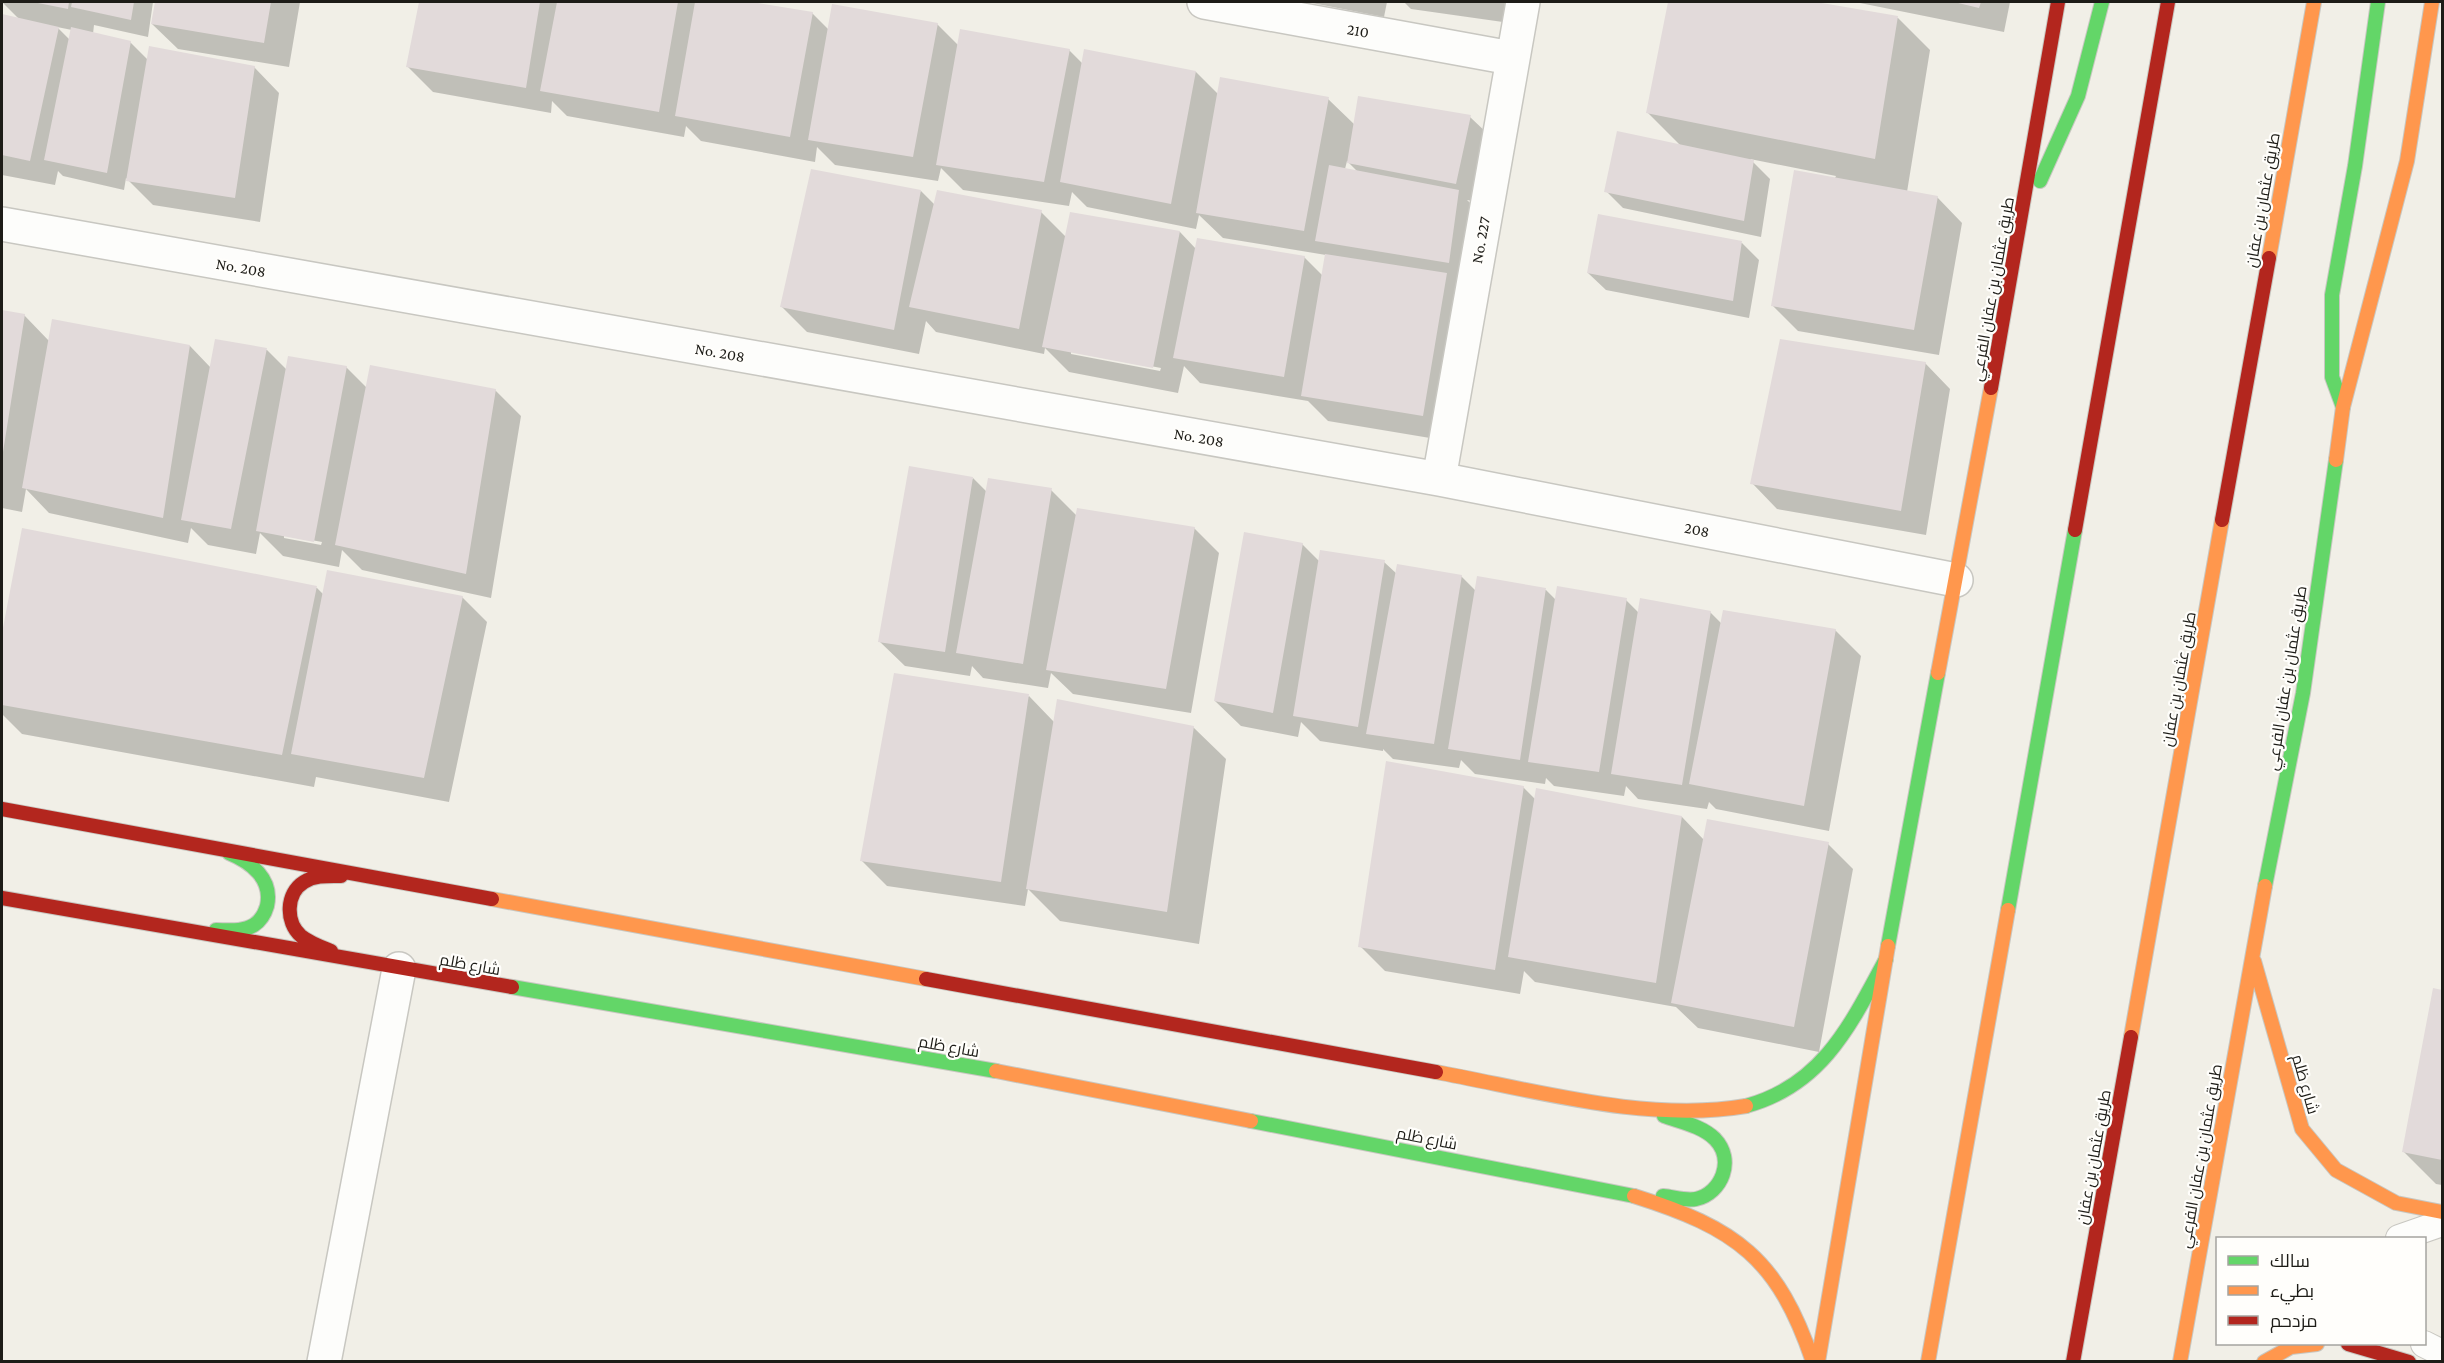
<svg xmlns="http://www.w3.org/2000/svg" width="2444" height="1363" viewBox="0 0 2444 1363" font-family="'Crimson Pro',Cairo,serif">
  <rect width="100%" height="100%" fill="#f1efe7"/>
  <path fill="#0003" fill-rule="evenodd" d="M2,2H153L148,37L94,25L93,34L130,42L148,60L254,67L279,93L260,222L153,205L126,178L124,190L63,176L58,171L55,185L2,175V16L20,20ZM57,27L72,30L70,40Z
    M157,2H300L289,67L178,49L152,24Z
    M421,2H743L812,13L829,30L937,24L959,46L1069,50L1083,64L1196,72L1219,95L1328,99L1355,125L1470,117L1488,134L1473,201L1467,200L1484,216L1474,288L1456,285L1472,300L1448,441L1328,421L1308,401L1200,383L1184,366L1178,393L1069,372L1045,348L1044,354L936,332L926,321L919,354L807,332L782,307L921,191L935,205L1041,212L1066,237L1180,232L1196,249L1304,257L1323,276L1326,255L1223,238L1199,215L1196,229L1087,207L1072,192L1069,206L963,190L941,168L938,181L835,165L817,147L815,162L701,141L686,126L684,137L567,116L552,101L551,113L433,92L408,67ZM1347,161L1357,171L1345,169ZM1071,351L1161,368L1160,371L1071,354Z
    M1307,2H1387L1384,17Z
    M1404,2H1521L1517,24L1411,9Z
    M1670,2H1807L1898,18L1930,50L1907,192L1937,197L1962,223L1939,355L1798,331L1773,306L1836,176L1750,159L1770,179L1761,237L1623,208L1606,191L1682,147L1648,113Z
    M1855,2H2010L2004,32Z
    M1742,243L1759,260L1749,318L1606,290L1588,273Z
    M2,311L24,315L50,342L190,346L211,368L216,340L267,350L287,370L346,367L367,388L495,390L521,416L491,598L362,570L342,550L339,567L283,556L260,533L256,554L208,545L191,528L188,543L49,513L26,489L22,512L2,508ZM284,535L322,542L321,545L284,538Z
    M1925,363L1950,389L1926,535L1777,509L1752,483Z
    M973,478L987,492L1051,490L1077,516L1194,528L1219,553L1191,713L1073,694L1051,673L1048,688L983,678L972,666L970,676L905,666L879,641Z
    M23,530L317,588L324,595L462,597L487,622L449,802L316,777L314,787L22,734L2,714V641Z
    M1302,544L1319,561L1384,562L1397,574L1461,576L1476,591L1546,590L1556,600H1626L1639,613L1710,612L1722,624L1835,630L1861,656L1829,831L1716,809L1709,802L1707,809L1638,799L1626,786L1624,796L1554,786L1546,778L1545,784L1475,774L1461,760L1459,768L1393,759L1383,749V751L1320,741L1301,722L1298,737L1241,726L1215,701Z
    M1029,696L1054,722L1193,727L1226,759L1199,944L1060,921L1028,889L1025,906L887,886L861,860Z
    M1523,787L1536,800L1682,817L1704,840L1828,844L1853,869L1819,1052L1698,1028L1676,1007L1535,982L1524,971L1520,994L1385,971L1360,946Z
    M2434,990L2442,992V1185L2436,1184L2404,1152Z"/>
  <path fill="#e2dada" d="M33,2H69L68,9Z
    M72,2H134L131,20L71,7Z
    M155,2H271L264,43L151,24Z
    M419,2H540L526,88L406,67Z
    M557,2H678L659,112L540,91Z
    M695,2H752L813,12L790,137L675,116Z
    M1668,2H1816L1898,16L1875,159L1646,113Z
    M1954,2H1981L1979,8Z
    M832,4L938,23L913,157L808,140Z
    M2,14L59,27L30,161L2,155Z
    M71,27L131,41L107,173L44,160Z
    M960,29L1070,49L1044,182L936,165Z
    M149,46L255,66L235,198L126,181Z
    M1084,49L1196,71L1171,204L1060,182Z
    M1220,77L1329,97L1304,231L1196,213Z
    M1358,96L1471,115L1456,184L1347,163Z
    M1617,131L1754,160L1744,221L1604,192Z
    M1329,165L1459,190L1449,263L1315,241Z
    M811,169L921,190L894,330L780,307Z
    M1794,170L1938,196L1914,330L1771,306Z
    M937,190L1042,210L1019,329L909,307Z
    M1070,212L1180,231L1153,368L1042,347Z
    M1598,214L1742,241L1733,301L1587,273Z
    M1197,238L1305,256L1284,377L1173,358Z
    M1325,254L1447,273L1423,416L1301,396Z
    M2,310L25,314L3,452H2Z
    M52,319L190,345L163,518L22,488Z
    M215,339L267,348L231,529L181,520Z
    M1780,339L1926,362L1901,511L1750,484Z
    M288,356L347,366L314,542L256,531Z
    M370,365L496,389L466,574L335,545Z
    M909,466L973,477L945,652L878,642Z
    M988,478L1052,488L1023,664L956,653Z
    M1077,508L1195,527L1166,689L1046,670Z
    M22,528L317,586L282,755L2,705V633Z
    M1244,532L1303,543L1273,713L1214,701Z
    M1320,550L1385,560L1358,727L1293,716Z
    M1397,564L1462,575L1434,744L1366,734Z
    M327,570L463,596L424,778L291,754Z
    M1477,576L1546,588L1520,760L1448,749Z
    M1557,586L1627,598L1599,772L1528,762Z
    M1640,598L1711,611L1682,785L1611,774Z
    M1723,610L1836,629L1804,806L1689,784Z
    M894,673L1029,694L1001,882L860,861Z
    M1057,699L1194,726L1167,912L1026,889Z
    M1386,761L1524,786L1495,970L1358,947Z
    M1536,788L1682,816L1656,983L1508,957Z
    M1707,819L1829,842L1794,1027L1671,1003Z
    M2433,988L2442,990V1160L2402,1152Z"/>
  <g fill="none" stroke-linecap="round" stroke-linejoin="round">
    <g stroke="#c8c7c1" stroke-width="28">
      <path id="lane" d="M2399,1238L2442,1223
        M2424,1344L2442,1353"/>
    </g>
    <g stroke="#c8c7c1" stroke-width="36">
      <path id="street" d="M1204,2L1511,58
        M2,224L1439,479L1956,580
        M1439,479L1523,2
        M324,1362L399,969"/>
    </g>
    <g stroke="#c8c7c1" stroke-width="16">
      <path id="fast" d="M2040,181L2078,96L2102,2
        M2343,407L2332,377V295L2355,166L2378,2
        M2265,886L2303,693L2336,460
        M2008,910L2075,530
        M216,930C228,930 243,932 254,925C260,921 265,913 267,906C273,879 251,862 229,853
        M1888,946L1938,673
        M512,987L996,1071
        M1746,1106C1823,1085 1851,1024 1886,959
        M1251,1121L1634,1196
        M1663,1196C1674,1197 1685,1201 1696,1199C1722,1193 1735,1160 1715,1139C1702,1126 1681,1122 1664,1116"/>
    </g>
    <g stroke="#c8c7c1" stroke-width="16">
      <path id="slow" d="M2269,258L2314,2
        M2336,460L2343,407L2407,161L2432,2
        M1938,673L1991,388
        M492,899L926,979
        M2254,961L2302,1129L2336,1170L2396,1203L2442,1212
        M2131,1037L2222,520
        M996,1071L1251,1121
        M1436,1072C1534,1090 1647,1123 1746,1106
        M1634,1196C1736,1228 1778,1258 1813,1362
        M1818,1362L1888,946
        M1928,1362L2008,910
        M2180,1362L2265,886
        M2264,1362L2291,1347L2317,1344"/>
    </g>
    <g stroke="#c8c7c1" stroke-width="16">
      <path id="jam" d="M1991,388L2058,2
        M2222,520L2269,258
        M2075,530L2168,2
        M2,809L492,899
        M2,898L512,987
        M331,951C321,947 310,943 301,936C285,922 286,893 304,882C315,875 328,876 341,876
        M926,979L1436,1072
        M2348,1344L2409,1362
        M2073,1362L2131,1037"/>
    </g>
    <use href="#lane" stroke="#fdfdfb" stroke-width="26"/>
    <use href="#street" stroke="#fdfdfb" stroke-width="33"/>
    <use href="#fast" stroke="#63d668" stroke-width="14"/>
    <use href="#slow" stroke="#ff974d" stroke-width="14"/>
    <use href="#jam" stroke="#b3261e" stroke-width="14"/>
  </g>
  <g text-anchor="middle" stroke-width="4.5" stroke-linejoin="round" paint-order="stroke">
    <g font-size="16" fill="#1d1c17" stroke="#fffefb">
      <text transform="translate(1358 30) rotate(10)" y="6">210</text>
      <text transform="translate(2262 200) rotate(-80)" y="6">طريق عثمان بن عفان</text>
      <text transform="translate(1480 240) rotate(-80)" y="6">No. 227</text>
      <text transform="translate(241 267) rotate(10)" y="6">No. 208</text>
      <text transform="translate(1992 289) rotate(-80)" y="6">طريق عثمان بن عفان الفرعي</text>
      <text transform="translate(720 352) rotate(10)" y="6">No. 208</text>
      <text transform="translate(1199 437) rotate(10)" y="6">No. 208</text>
      <text transform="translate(1697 529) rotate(11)" y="6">208</text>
      <text transform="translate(2286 678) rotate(-81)" y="6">طريق عثمان بن عفان الفرعي</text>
      <text transform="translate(2178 679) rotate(-80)" y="6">طريق عثمان بن عفان</text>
      <text transform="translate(470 964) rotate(10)" y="6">شارع ظلم</text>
      <text transform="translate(949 1046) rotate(10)" y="6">شارع ظلم</text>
      <text transform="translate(2306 1084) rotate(74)" y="6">شارع ظلم</text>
      <text transform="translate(1427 1138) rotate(11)" y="6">شارع ظلم</text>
      <text transform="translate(2200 1156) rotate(-80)" y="6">طريق عثمان بن عفان الفرعي</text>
      <text transform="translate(2093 1157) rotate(-80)" y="6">طريق عثمان بن عفان</text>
    </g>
  </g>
  <rect width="2444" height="1363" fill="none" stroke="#1d1c17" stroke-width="6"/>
  <rect x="2216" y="1237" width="210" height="108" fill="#fffefb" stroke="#a5a4a0" stroke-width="1.5"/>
  <rect x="2228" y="1256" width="30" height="9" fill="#63d668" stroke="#a5a4a0" stroke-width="1.5"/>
  <text x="2270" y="1267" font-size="18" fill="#1d1c17">سالك</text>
  <rect x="2228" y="1286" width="30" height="9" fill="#ff974d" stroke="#a5a4a0" stroke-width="1.5"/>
  <text x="2270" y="1297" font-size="18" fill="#1d1c17">بطيء</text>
  <rect x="2228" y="1316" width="30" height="9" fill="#b3261e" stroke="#a5a4a0" stroke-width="1.5"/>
  <text x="2270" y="1327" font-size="18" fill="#1d1c17">مزدحم</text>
</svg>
